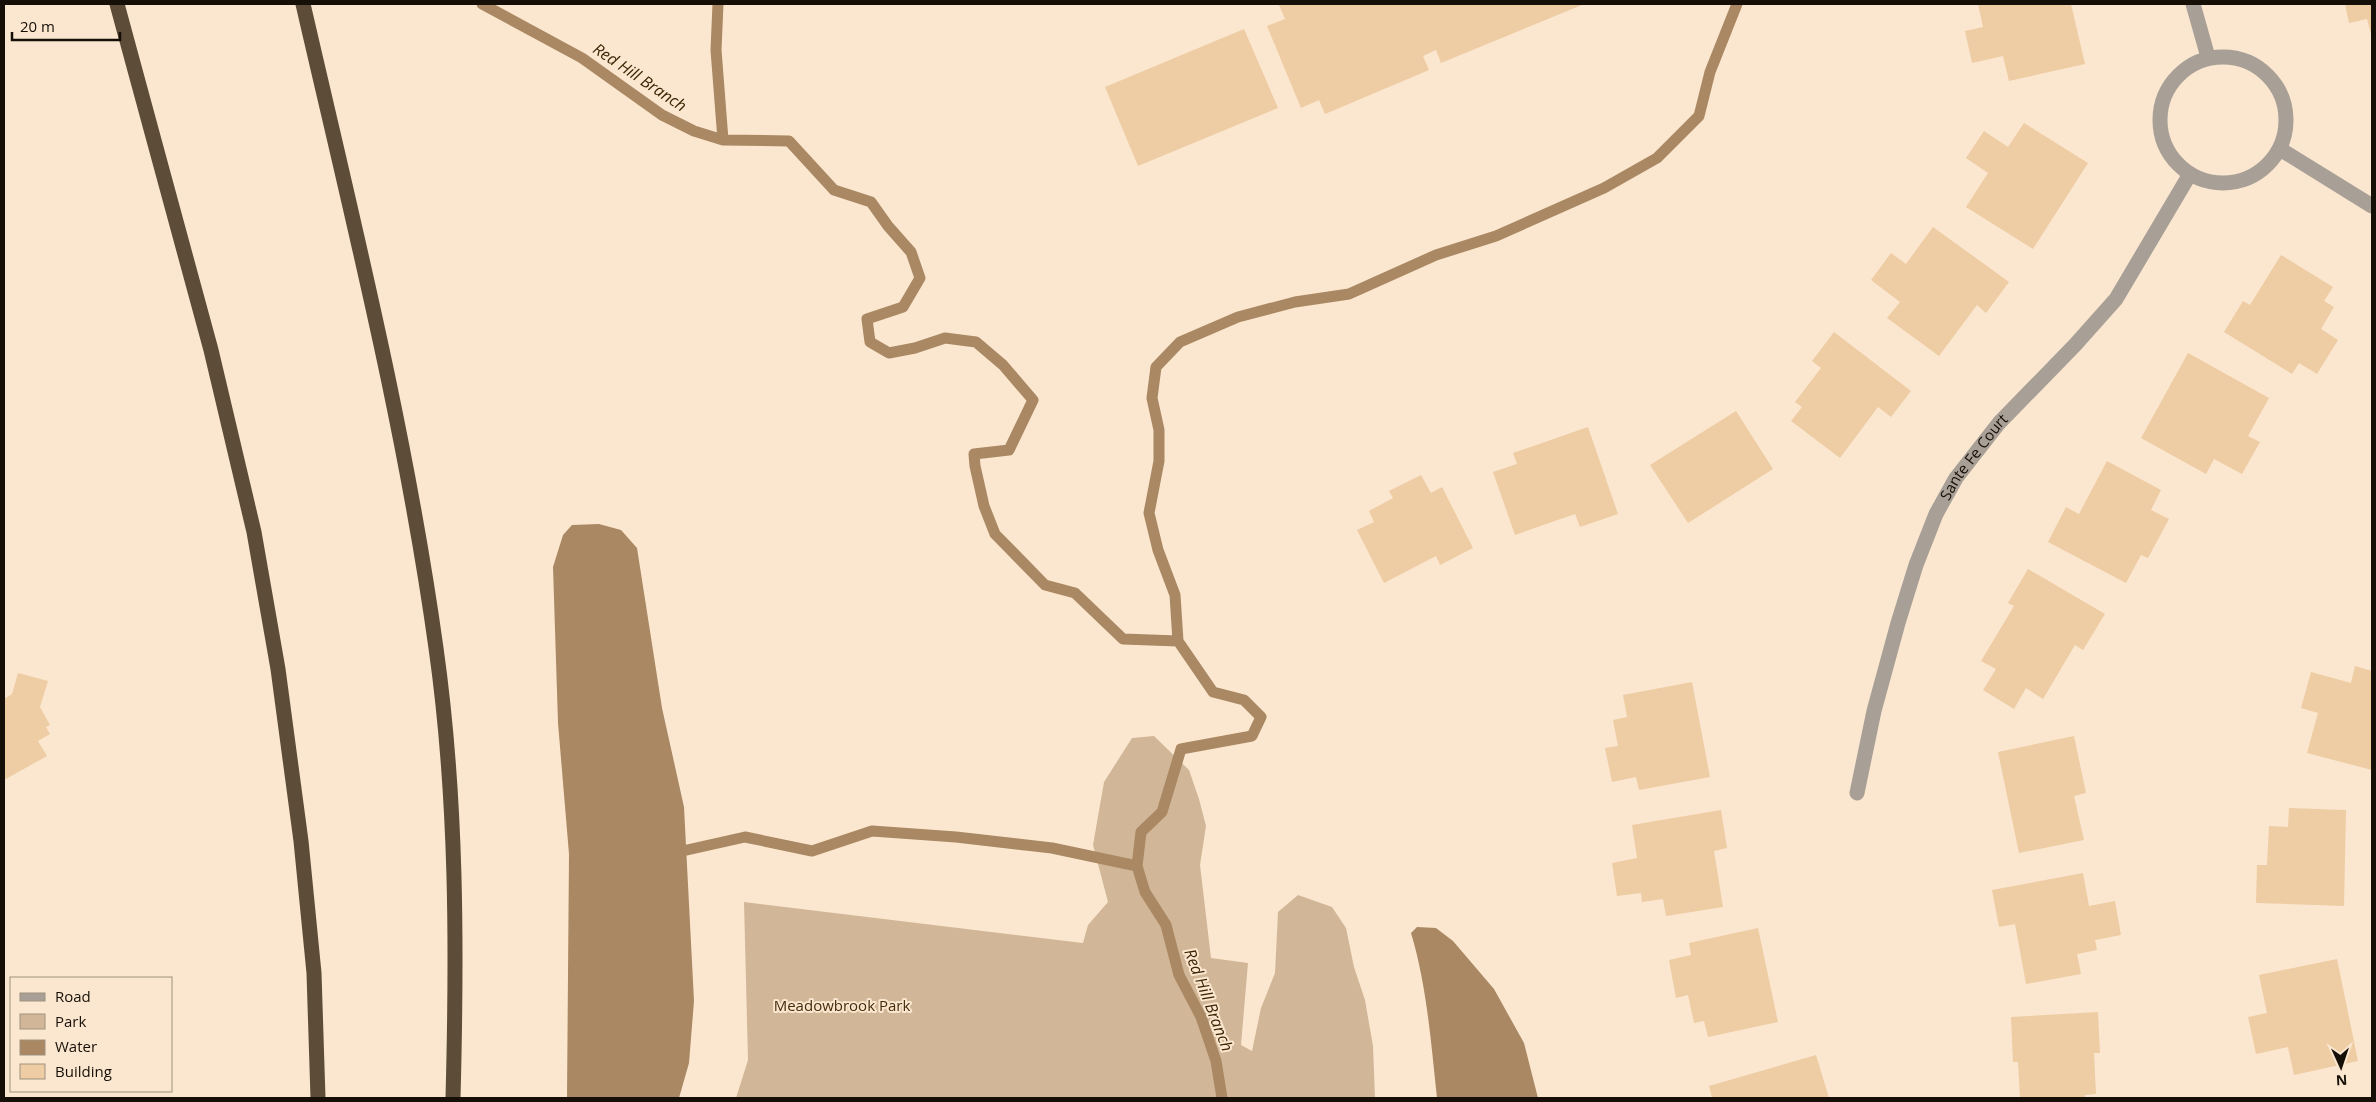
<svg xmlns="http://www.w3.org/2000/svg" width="2376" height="1102" viewBox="0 0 2376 1102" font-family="'Open Sans',sans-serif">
  <rect width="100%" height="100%" fill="#fbe7cf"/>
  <path fill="#d1b798" d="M1154,736L1189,770L1199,799L1206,826L1200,865L1211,958L1248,963L1241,1045L1252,1051L1261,1008L1275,973L1278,912L1298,895L1332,907L1346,928L1354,967L1365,1000L1373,1046L1375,1098H736L748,1060L744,902L1083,943L1088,925L1108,902L1093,845L1104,782L1132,738Z"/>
  <path fill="#a98863" d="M599,524L621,530L637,548L662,708L684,807L694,1001L689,1063L679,1098H567L569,854L558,723L553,567L563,535L572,525Z
    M1417,927L1436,928L1453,941L1494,989L1524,1043L1538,1098H1437C1431,1043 1427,986 1411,933Z"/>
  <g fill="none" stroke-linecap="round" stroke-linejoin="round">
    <path stroke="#a98863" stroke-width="11" d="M482,4L582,58L662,115L694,131L723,140L789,141L834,190L871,202L888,226L911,252L920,278L903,307L867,319L870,342L889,353L915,348L945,338L976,342L1003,365L1033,400L1009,450L974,454L975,466L984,506L995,534L1045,585L1075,593L1123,639L1178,641L1213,692L1244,700L1261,717L1252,736L1181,749L1162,812L1141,832L1137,866L1145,892L1166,925L1179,975L1201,1017L1216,1061L1222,1098
      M718,4L716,50L723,140
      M1178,641L1175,595L1158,550L1149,513L1159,461V430L1152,398L1156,367L1180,342L1238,317L1295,302L1349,294L1436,255L1496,236L1604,188L1657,158L1699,116L1710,72L1737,4
      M687,850L745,837L812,851L872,831L956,837L1052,848L1137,866"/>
  </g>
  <path fill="#eecca4" d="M1282,4H1581L1582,5L1441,63L1436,50L1423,56L1429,70L1325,114L1319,100L1301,108L1267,26L1285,19L1279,5Z
    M1978,4H2071L2085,64L2009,81L2003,56L1972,63L1965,31L1983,27Z
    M2345,4H2372V38L2367,19L2349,23Z
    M1244,29L1278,108L1138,166L1105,87Z
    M2024,123L2088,163L2033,249L1966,207L1988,173L1966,158L1984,131L2008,147Z
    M1933,227L2009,282L1986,313L1977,305L1939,356L1887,318L1900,302L1871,280L1891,253L1906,264Z
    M2281,255L2333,287L2324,301L2334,307L2321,329L2338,340L2317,374L2299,363L2292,374L2224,332L2243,301L2250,305Z
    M1834,332L1911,391L1891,417L1878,407L1840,458L1791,421L1802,407L1795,402L1821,368L1812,361Z
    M2188,353L2269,398L2248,436L2260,442L2242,474L2214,459L2206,474L2141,438Z
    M1736,411L1773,469L1688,523L1650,465Z
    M1588,427L1618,514L1580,527L1575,514L1515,535L1493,472L1517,464L1513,453Z
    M2107,461L2161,490L2151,510L2169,519L2148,558L2141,555L2126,583L2048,542L2066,507L2079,514Z
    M1421,475L1431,493L1442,487L1473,548L1440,565L1436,556L1384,583L1357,530L1374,522L1369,511L1393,498L1389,491Z
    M2028,569L2105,614L2083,650L2075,645L2043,699L2026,688L2014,709L1983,690L1996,669L1981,661L2014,606L2008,603Z
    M2355,666L2372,671V770L2307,753L2318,713L2301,708L2311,672L2351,683Z
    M18,673L48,681L40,707L50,725L46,727L50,734L38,741L47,756L4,780V699L12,694Z
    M1692,682L1710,777L1639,790L1636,777L1612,782L1605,748L1618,746L1613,720L1627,717L1623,695Z
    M2074,736L2086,793L2074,796L2084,840L2019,853L1998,752Z
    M2289,808L2346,810L2344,906L2256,903L2257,865H2267L2269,826L2288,827Z
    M1721,810L1727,848L1714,851L1723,907L1666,916L1663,899L1642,902L1641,893L1617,896L1612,863L1637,858L1632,825Z
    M2083,873L2089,906L2115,901L2121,935L2095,940L2097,950L2077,954L2081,974L2026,984L2015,924L1999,927L1992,890Z
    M1758,928L1778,1022L1708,1037L1704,1021L1694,1023L1688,995L1676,998L1669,960L1691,955L1689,943Z
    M2337,959L2358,1061L2294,1075L2288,1047L2256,1054L2248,1017L2267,1013L2259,975Z
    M2098,1012L2100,1053H2094L2096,1094L2085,1095V1098H2020L2018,1062H2013L2011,1017Z
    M1816,1055L1829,1098H1712L1709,1086Z"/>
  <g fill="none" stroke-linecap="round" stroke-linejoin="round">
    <g stroke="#a89f96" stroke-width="15">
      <path d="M2193,4L2208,57"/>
      <circle cx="2223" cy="120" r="63"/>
      <path d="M2280,149L2372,206"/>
      <path id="s1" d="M1857,793L1874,711L1898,623L1916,565L1936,514L1956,478L1999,423L2075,345L2116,299L2190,174"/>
    </g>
    <path stroke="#5d4c38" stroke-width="15" d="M117,4L211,350L254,532L278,669L301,841L314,973L318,1098
      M303,4C352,217 406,431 436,648C457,797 457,948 453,1098"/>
  </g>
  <g text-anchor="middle" stroke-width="4" stroke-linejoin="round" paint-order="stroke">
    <g font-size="15" fill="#160f07" stroke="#fbe7cf">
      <text dy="5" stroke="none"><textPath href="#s1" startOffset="359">Sante Fe Court</textPath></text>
    </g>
    <g font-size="15" fill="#442c0c" stroke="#fbe7cf">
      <text x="842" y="1011">Meadowbrook Park</text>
    </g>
    <g font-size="16" font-style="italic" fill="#3b2403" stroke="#fbe7cf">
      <text transform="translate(640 77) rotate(34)" y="6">Red Hill Branch</text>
      <text transform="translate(1209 1000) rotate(69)" y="6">Red Hill Branch</text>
    </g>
  </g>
  <rect width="2376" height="1102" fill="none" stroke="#160f07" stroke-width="10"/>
  <rect x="10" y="977" width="162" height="115" fill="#fbe7cf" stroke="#9f917f"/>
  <rect x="20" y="993" width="25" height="8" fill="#a89f96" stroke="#9f917f"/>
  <text x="55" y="1002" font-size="15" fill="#160f07">Road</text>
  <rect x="20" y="1014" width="25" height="15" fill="#d1b798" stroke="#9f917f"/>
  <text x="55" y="1027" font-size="15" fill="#160f07">Park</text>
  <rect x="20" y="1040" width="25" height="15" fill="#a98863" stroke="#9f917f"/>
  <text x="55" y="1052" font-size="15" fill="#160f07">Water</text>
  <rect x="20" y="1064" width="25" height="15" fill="#eecca4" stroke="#9f917f"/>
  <text x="55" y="1077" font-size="15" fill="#160f07">Building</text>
  <g transform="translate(2341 1067) rotate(177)" stroke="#fbe7cf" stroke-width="4" paint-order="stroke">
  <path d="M0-4L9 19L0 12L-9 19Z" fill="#160f07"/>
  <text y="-8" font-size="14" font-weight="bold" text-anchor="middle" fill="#160f07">N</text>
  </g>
  <path d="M12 32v8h108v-8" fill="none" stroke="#160f07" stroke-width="2.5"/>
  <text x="20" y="32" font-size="15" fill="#160f07" stroke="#fbe7cf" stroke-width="4" paint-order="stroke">20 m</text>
</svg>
